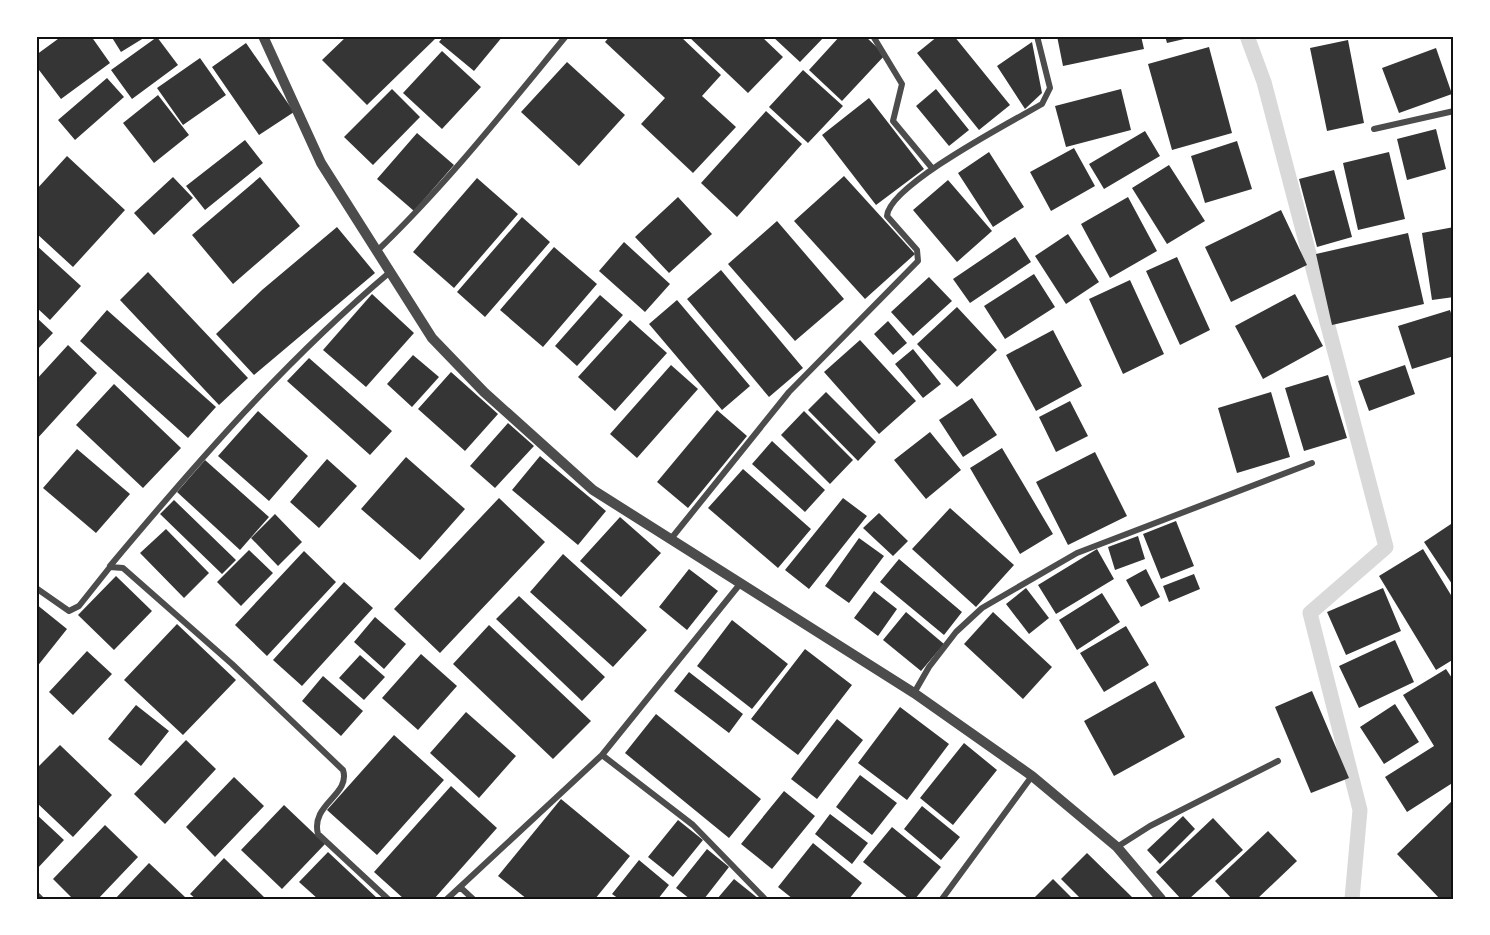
<svg xmlns="http://www.w3.org/2000/svg" width="1490" height="935" viewBox="0 0 1490 935" font-family="Ubuntu,sans-serif">
  <rect width="100%" height="100%" fill="#fff"/>
  <g fill="none" stroke-linecap="round" stroke-linejoin="round">
    <path stroke="#d9d9d9" stroke-width="15" d="M1247,36L1264,82L1386,547L1310,613L1360,810L1352,899"/>
  </g>
  <path fill="#353535" d="M62,36H91L110,63L61,99L36,66V55Z
    M111,36H147L121,52Z
    M347,36H434L436,38L367,105L322,60Z
    M444,36H503L474,71L439,42Z
    M610,36H680L721,75L702,96L736,127L693,173L641,124L665,98L605,42Z
    M688,36H761L783,57L748,93Z
    M772,36H825L800,62Z
    M840,36H865L885,55L842,101L809,70Z
    M938,36H954L1010,105L979,130L917,53Z
    M1057,36H1141L1144,49L1063,66Z
    M1165,36H1193V37L1167,43Z
    M157,37L178,65L132,99L111,70Z
    M1348,40L1364,123L1327,131L1310,48Z
    M1032,42L1042,93L1025,109L997,66Z
    M246,43L294,112L259,135L212,67Z
    M1209,47L1232,133L1172,150L1148,64Z
    M1436,48L1452,94L1399,113L1382,68Z
    M442,51L481,87L442,129L403,93Z
    M200,58L226,95L183,125L157,88Z
    M567,62L625,115L579,166L521,112Z
    M803,70L843,106L808,143L769,107Z
    M107,78L124,97L75,140L58,120Z
    M392,89L420,117L373,165L344,137Z
    M936,89L969,130L949,146L916,106Z
    M1121,89L1131,130L1066,147L1055,106Z
    M158,95L189,135L154,163L123,123Z
    M869,98L924,169L876,205L822,135Z
    M766,111L802,144L737,217L701,183Z
    M1436,129L1446,169L1407,180L1397,139Z
    M1145,131L1160,156L1104,189L1089,164Z
    M417,133L454,165L414,211L377,179Z
    M245,140L263,163L205,210L186,186Z
    M1237,141L1252,189L1205,203L1191,156Z
    M1074,148L1095,186L1051,211L1030,172Z
    M989,152L1024,207L993,227L958,173Z
    M1389,152L1405,219L1358,230L1343,163Z
    M67,156L125,210L73,267L36,233V190Z
    M1169,165L1205,221L1167,244L1132,188Z
    M1334,170L1352,237L1317,247L1299,179Z
    M844,176L915,254L865,299L794,221Z
    M173,177L193,198L154,235L134,213Z
    M260,177L300,226L233,284L192,235Z
    M477,178L518,214L454,288L413,252Z
    M948,180L992,231L957,262L913,210Z
    M678,197L712,234L669,273L635,237Z
    M1128,197L1157,251L1110,278L1081,224Z
    M1281,210L1307,265L1231,302L1205,247Z
    M522,217L550,242L485,317L457,292Z
    M777,221L844,299L795,341L728,264Z
    M337,227L375,273L254,375L216,334L262,290Z
    M1454,227V297L1432,300L1422,233Z
    M1408,233L1424,304L1332,325L1316,254Z
    M1068,234L1099,282L1066,304L1035,256Z
    M1015,237L1031,262L970,303L953,279Z
    M624,242L670,284L645,312L599,271Z
    M36,245L81,286L50,320L36,307Z
    M554,247L597,284L543,347L500,310Z
    M1177,257L1210,330L1180,345L1146,271Z
    M721,270L803,368L769,397L687,299Z
    M148,272L248,378L219,405L120,300Z
    M1034,274L1055,307L1005,339L984,306Z
    M929,277L952,301L913,336L891,312Z
    M1130,280L1164,354L1123,374L1089,299Z
    M372,294L414,333L366,387L323,350Z
    M1295,294L1323,346L1263,379L1235,326Z
    M600,295L623,315L577,366L555,346Z
    M677,300L750,386L722,410L649,324Z
    M957,307L997,350L957,387L917,344Z
    M107,310L216,407L188,438L80,341Z
    M1450,310L1454,322V356L1412,369L1398,326Z
    M36,317L53,333L36,351Z
    M630,320L667,353L615,411L578,377Z
    M888,321L907,343L893,355L874,334Z
    M1053,330L1082,386L1036,411L1006,355Z
    M860,340L916,401L879,434L824,372Z
    M68,345L97,373L36,440V380Z
    M913,349L941,384L923,398L895,364Z
    M413,355L439,377L412,407L387,384Z
    M309,358L392,431L370,455L287,381Z
    M671,365L698,389L637,458L610,434Z
    M1405,365L1415,394L1369,411L1358,381Z
    M451,372L498,414L465,451L418,409Z
    M1328,375L1347,438L1304,451L1285,388Z
    M114,384L181,448L143,488L76,425Z
    M826,392L876,442L858,461L808,410Z
    M1271,392L1290,457L1237,473L1218,408Z
    M972,398L997,435L963,457L939,420Z
    M1070,401L1088,436L1056,452L1039,417Z
    M717,410L747,436L688,508L657,482Z
    M258,411L308,456L269,501L218,456Z
    M804,411L853,460L830,484L781,435Z
    M508,423L534,446L495,488L470,466Z
    M930,432L961,470L926,499L894,460Z
    M772,441L825,490L805,512L752,464Z
    M1002,448L1053,534L1020,554L970,468Z
    M77,449L130,494L96,533L43,488Z
    M1095,452L1127,516L1068,545L1036,482Z
    M540,456L606,511L578,545L512,490Z
    M406,457L465,509L420,560L361,509Z
    M327,459L357,486L319,528L290,502Z
    M205,460L269,517L240,550L177,492Z
    M743,469L811,529L778,568L708,508Z
    M499,498L545,542L440,653L394,609Z
    M843,498L867,516L809,589L785,570Z
    M174,500L236,560L222,574L160,514Z
    M950,508L1014,565L976,607L912,549Z
    M879,513L908,541L893,556L863,528Z
    M275,514L302,542L278,566L251,538Z
    M620,517L661,553L621,597L580,561Z
    M1176,521L1194,566L1161,579L1143,534Z
    M1454,522V587L1424,542Z
    M166,529L209,573L184,598L140,553Z
    M1138,536L1145,559L1115,570L1108,547Z
    M859,538L884,556L849,603L825,586Z
    M1097,549L1114,579L1056,614L1038,585Z
    M1423,549L1454,600V659L1436,670L1379,576Z
    M249,550L273,573L241,606L217,582Z
    M304,551L336,582L267,656L235,625Z
    M563,554L647,630L613,667L530,592Z
    M899,559L962,612L944,635L880,582Z
    M689,569L718,591L687,630L659,607Z
    M1146,569L1160,597L1141,607L1126,580Z
    M1194,574L1200,589L1169,602L1163,586Z
    M116,576L152,611L114,650L78,615Z
    M344,582L373,608L302,686L273,660Z
    M1026,588L1049,618L1029,634L1006,604Z
    M1383,588L1401,631L1346,655L1327,612Z
    M874,591L897,609L878,636L854,618Z
    M1102,593L1120,622L1077,650L1059,620Z
    M519,596L605,677L582,701L496,619Z
    M36,604L67,629L36,668Z
    M906,612L944,644L921,671L883,640Z
    M993,612L1052,667L1023,699L964,644Z
    M375,617L406,644L384,669L354,642Z
    M732,620L788,664L752,709L697,666Z
    M177,624L236,680L183,735L124,680Z
    M489,625L591,721L553,759L453,664Z
    M1126,626L1149,665L1104,692L1080,653Z
    M1395,640L1414,682L1359,708L1339,666Z
    M805,649L852,685L798,755L751,719Z
    M87,651L112,674L73,715L49,692Z
    M421,654L457,686L418,730L382,698Z
    M360,655L385,677L364,700L339,678Z
    M1446,669L1454,681V782L1407,812L1385,777L1434,746L1403,695Z
    M689,672L743,714L729,733L674,691Z
    M323,676L363,711L341,736L302,701Z
    M1155,681L1185,737L1114,776L1084,721Z
    M1312,691L1349,778L1311,793L1275,707Z
    M1395,704L1419,742L1384,764L1360,727Z
    M136,705L169,731L141,766L108,739Z
    M900,707L949,744L907,800L858,763Z
    M466,712L516,756L479,798L430,753Z
    M656,714L761,799L729,838L625,753Z
    M837,719L863,740L817,799L791,779Z
    M394,735L444,780L377,855L327,810Z
    M186,740L216,769L165,824L134,794Z
    M964,743L997,770L953,825L920,798Z
    M60,745L112,795L73,837L36,802V769Z
    M860,775L897,803L872,835L836,807Z
    M234,777L264,806L215,857L186,827Z
    M451,786L497,828L434,899H404L374,872Z
    M784,791L815,816L772,869L741,844Z
    M561,799L630,856L595,899H527L498,876Z
    M1454,799V899H1440L1397,854Z
    M284,805L325,844L282,889L241,850Z
    M922,806L960,837L941,860L904,829Z
    M36,814L64,840L36,870Z
    M830,814L868,843L852,864L815,834Z
    M1183,816L1195,829L1160,864L1147,850Z
    M1213,818L1243,850L1189,899H1181L1156,872Z
    M678,820L703,840L673,877L648,857Z
    M105,825L138,857L98,899H73L53,879Z
    M892,827L941,867L915,899H909L863,862Z
    M1268,831L1297,861L1257,899H1232L1215,881Z
    M813,843L862,883L849,899H793L778,887Z
    M707,849L729,867L704,899H690L676,888Z
    M328,852L378,899H318L299,882Z
    M1087,853L1134,899H1081L1061,879Z
    M224,858L266,899H196L190,894Z
    M639,860L669,885L658,899H619L612,894Z
    M149,863L185,897L183,899H115Z
    M734,879L759,899H717Z
    M1053,879L1073,899H1033Z"/>
  <g fill="none" stroke-linecap="round" stroke-linejoin="round">
    <path stroke="#4c4c4c" stroke-width="6" d="M873,36L902,84L893,121L932,168
      M1374,129L1454,111
      M377,251C446,185 505,110 566,36
      M670,540L789,392L918,261L917,250L887,216C889,185 1013,121 1042,104L1050,88L1037,36
      M110,566C197,462 286,360 390,272
      M36,588L69,611L79,606L110,567L123,568L232,664L343,770C351,795 310,804 318,834L388,899
      M914,693L929,667L956,632L982,608L1077,553L1312,463
      M602,755L693,825L765,899
      M1117,847L1150,826L1278,761
      M460,887L473,899
      M36,894L41,899
      M447,899L602,755L740,584
      M942,899L1032,776"/>
    <path stroke="#4c4c4c" stroke-width="10" d="M263,36L321,163L432,338L484,392L593,490L914,693L1032,776L1117,847L1161,899"/>
  </g>
  <rect width="1490" height="935" fill="none" stroke="#ffffff" stroke-width="75"/>
  <rect x="38" y="38" width="1414" height="860" fill="none" stroke="#111" stroke-width="2"/>
</svg>
